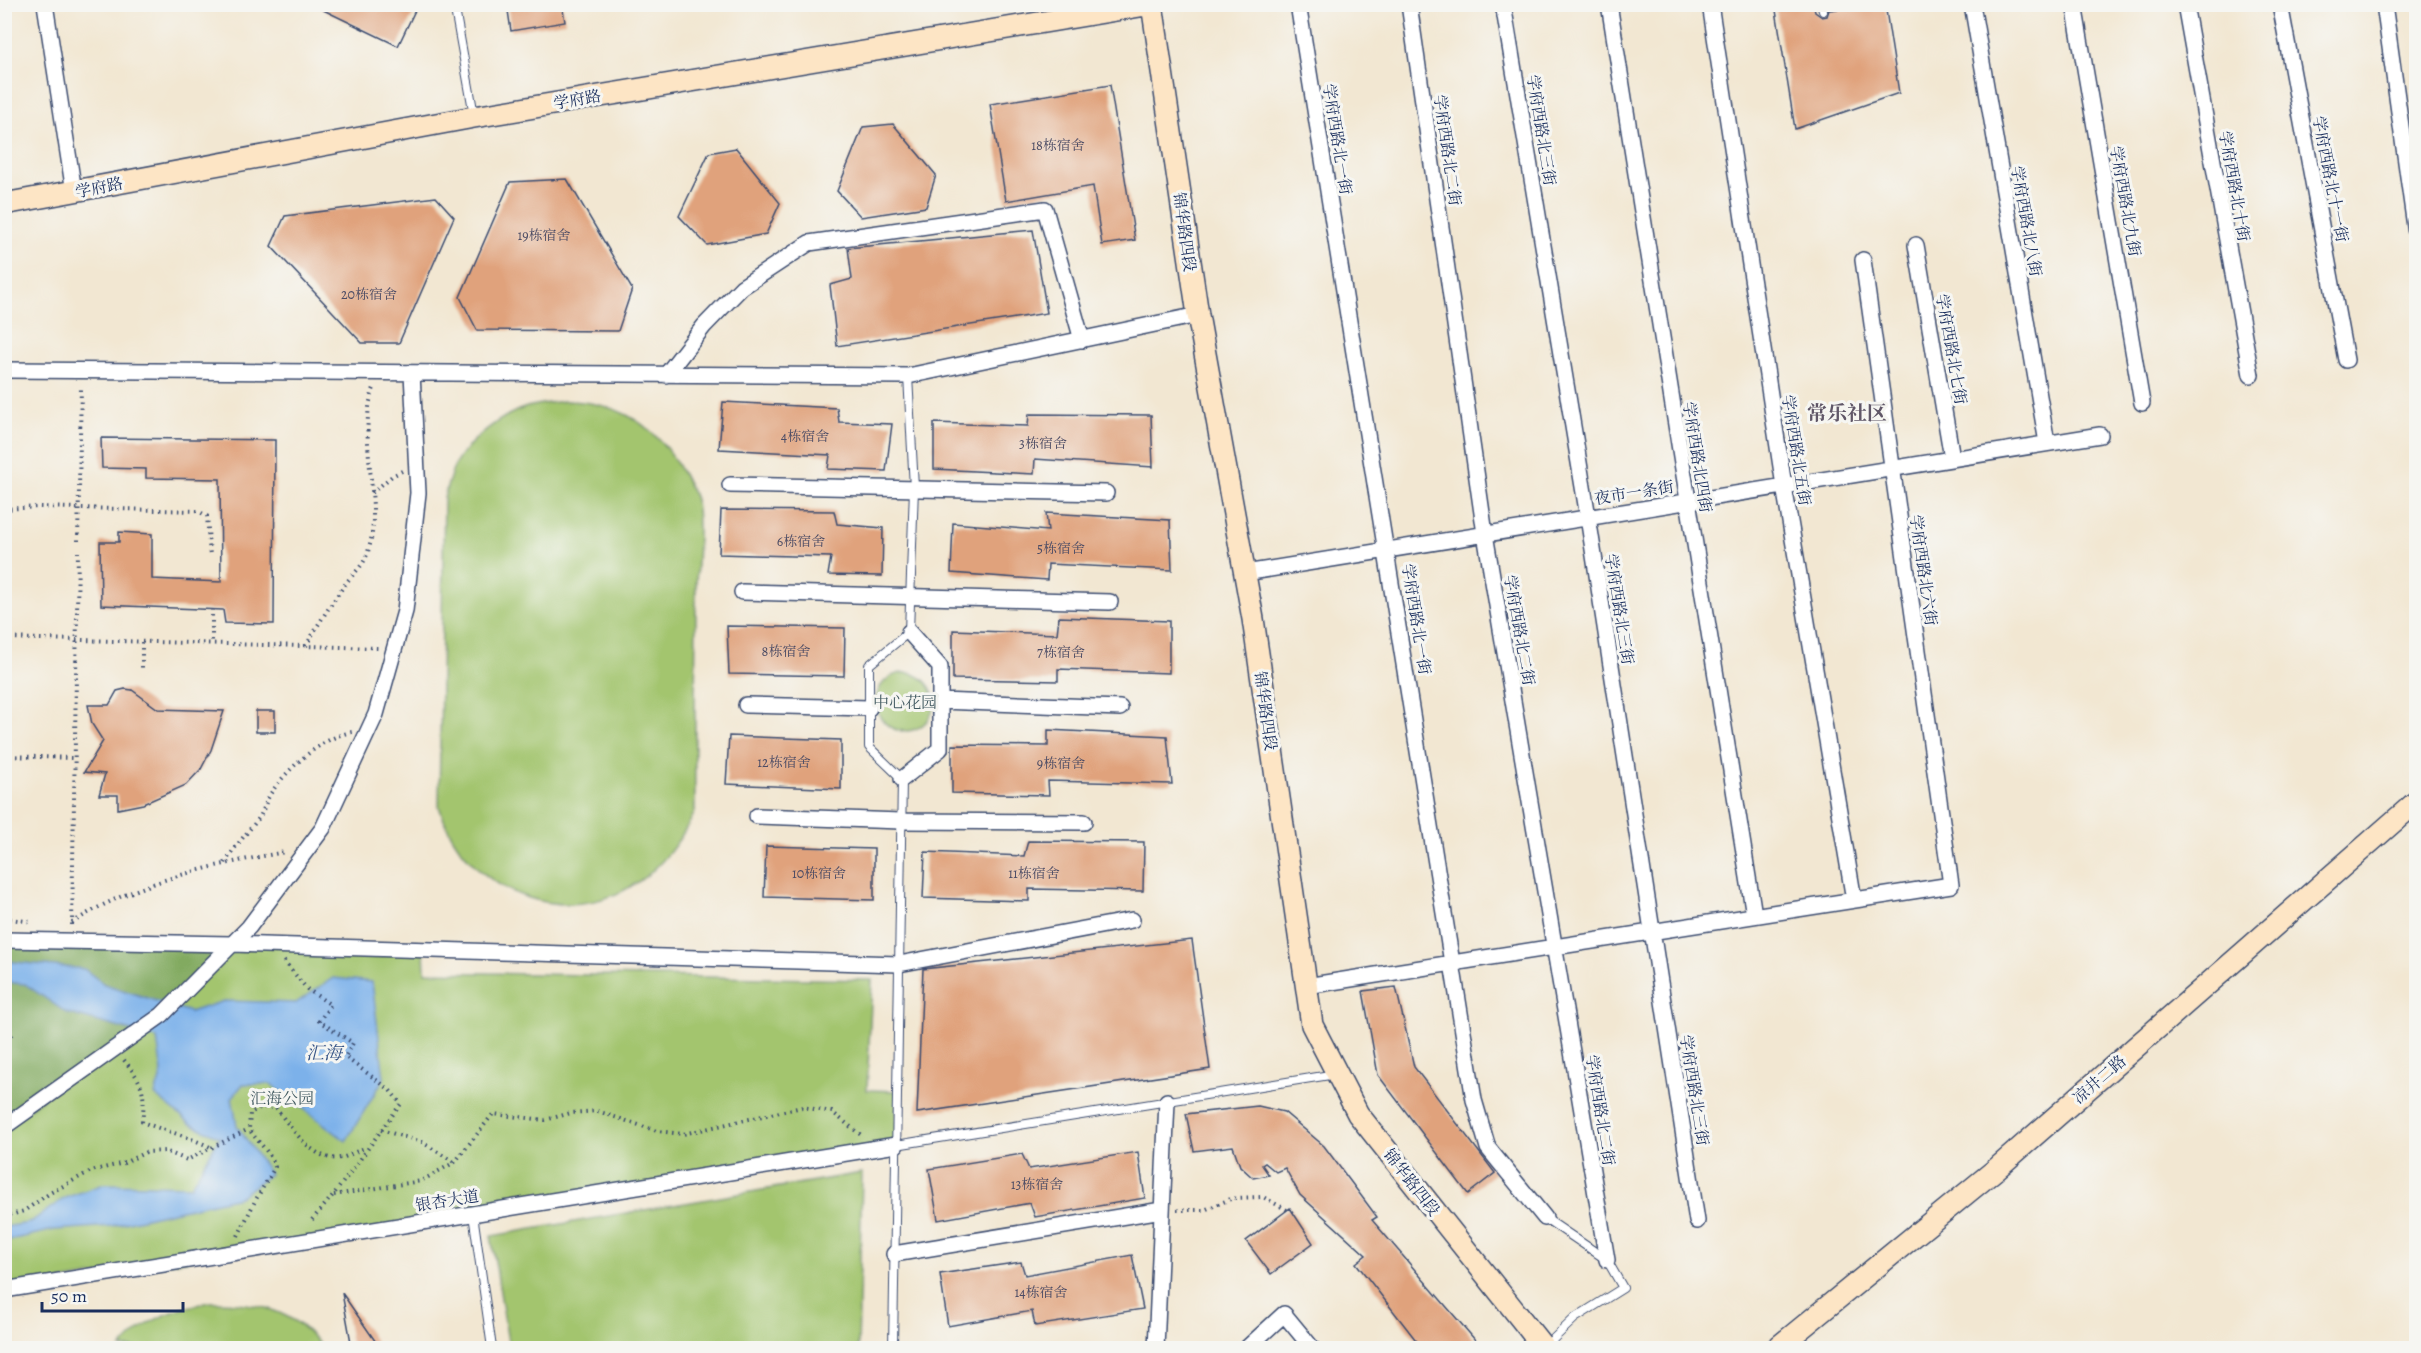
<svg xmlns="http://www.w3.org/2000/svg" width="2421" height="1353" viewBox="0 0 2421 1353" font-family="Alegreya,'Noto Serif SC',serif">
  <rect width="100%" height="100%" fill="#f6f6f2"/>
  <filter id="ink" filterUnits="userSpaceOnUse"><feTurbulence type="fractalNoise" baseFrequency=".0167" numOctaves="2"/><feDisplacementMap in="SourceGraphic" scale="12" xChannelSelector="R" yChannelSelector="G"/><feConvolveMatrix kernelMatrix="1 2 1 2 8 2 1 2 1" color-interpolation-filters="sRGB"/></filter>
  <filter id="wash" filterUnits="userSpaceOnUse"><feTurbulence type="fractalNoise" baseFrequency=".008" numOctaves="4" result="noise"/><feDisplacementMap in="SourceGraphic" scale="24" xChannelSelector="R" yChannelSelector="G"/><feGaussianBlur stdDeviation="1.35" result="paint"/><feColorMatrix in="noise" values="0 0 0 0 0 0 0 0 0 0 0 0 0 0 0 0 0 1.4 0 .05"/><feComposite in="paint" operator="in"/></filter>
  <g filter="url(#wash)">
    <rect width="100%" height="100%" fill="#f2e7d2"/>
    <path fill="#a3c56e" stroke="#5f7a66" stroke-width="1.5" d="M564,401C616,401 656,424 681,471C687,481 694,492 696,504C701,524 696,567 696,590C696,664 694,738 695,812C684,834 670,855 652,871C578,937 467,898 439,806L444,498C447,487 450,474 456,463C469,440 501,415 527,407C539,404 552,403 564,401Z
      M876 702a29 29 0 1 1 58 0a29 29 0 1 1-58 0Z
      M232,944L424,950L425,972L872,980L867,1090L897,1091L896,1145L5,1290V1127Z
      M862,1173L858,1348H509L491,1236Z
      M209,1302C253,1301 295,1309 322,1348H121C145,1319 172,1310 209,1302Z"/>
    <path fill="#82aa61" stroke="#4e6c60" stroke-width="1.5" d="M5,940L232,944L177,999L5,1127Z"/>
    <path fill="#7cb1ea" stroke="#4c70a4" stroke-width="1.5" d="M4,961L84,969L104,984L190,1012L224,1001L296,1003L333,978L372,982L384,1078L346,1141L271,1084H243L232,1098L237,1126L270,1174L239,1197L111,1226L54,1230L5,1241V1227L29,1223L65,1198L104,1184L191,1186L220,1137L191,1124L155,1095L162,1072L157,1038L67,1013L25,984L5,982Z"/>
    <g id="blocks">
      <path fill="#e0a27b" d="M311,4H418L398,46Z
        M507,4H562L565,22L511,31Z
        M1775,4H1813L1815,12L1822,17L1827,16L1829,10L1885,4L1899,93L1795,129Z
        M1110,85L1135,240L1102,245L1093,186L1006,201L990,104Z
        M893,124L936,175L926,207L861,217L837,191L863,127Z
        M736,148L780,203L766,234L707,245L679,216L709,153Z
        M567,179L632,289L618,331L477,330L460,297L510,182Z
        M436,197L454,217L399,343H362L271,246L285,216Z
        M1033,230L1047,313L837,346L830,285L852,279L848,248Z
        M723,402L837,408L839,422L892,424L886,471L828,469L830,455L719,449Z
        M1029,414L1151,415L1153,467L1035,459L1034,474L934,469V423L1028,426Z
        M101,438L275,440L274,624L225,623L223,610L101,605L100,542H119V532L152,534V579L221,582L220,479L146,478V469L102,468Z
        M721,510L834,511L837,524L883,528L882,576L828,575L831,557L719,554Z
        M1046,513L1170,520L1172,570L1048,564L1047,580L951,573L953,523L1048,531Z
        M1059,617L1169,621V673L1058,669V681L953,679V630L1057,634Z
        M727,626L845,628L844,676L729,674Z
        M125,689L132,690L158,709L224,711L211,750L201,769L186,785L143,804L118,809V795H99L105,774L84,772L103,741L92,724L88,705H109L117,691Z
        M256,711H275V732H256Z
        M1048,730L1167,736L1172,784L1048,781L1049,795L952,793V745L1048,746Z
        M729,736L841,740V789L726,784Z
        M1028,841L1144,842L1143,891L1029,889V901L923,898L925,852L1024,856Z
        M766,846L874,849V900L764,897Z
        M1192,940L1210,1069L917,1113L923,969Z
        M1396,987L1414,1067L1495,1173L1468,1194L1378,1075L1363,991Z
        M1258,1106L1284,1112L1324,1146L1377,1217L1372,1220L1482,1348H1422L1356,1263L1366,1255L1300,1195L1285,1168L1276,1172L1265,1163L1262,1165L1269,1175L1253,1178L1240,1166L1233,1146L1194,1151L1186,1114Z
        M1138,1152L1145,1198L1035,1217L1030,1203L938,1220L929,1169L1022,1154L1029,1169Z
        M1290,1208L1313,1243L1271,1274L1246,1241Z
        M1132,1255L1143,1309L1035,1326L1032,1311L948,1326L940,1274L1021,1262L1025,1275Z
        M342,1293L380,1348H352Z"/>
    </g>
  </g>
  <g filter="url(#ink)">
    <use href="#blocks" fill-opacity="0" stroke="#3b4b6f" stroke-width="1.5"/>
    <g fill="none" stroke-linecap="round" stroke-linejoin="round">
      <g stroke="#3b4b6f" stroke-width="10">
        <path id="lane" d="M454,4L474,115
          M1821,4L1823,11
          M896,1145L1336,1074
          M473,1214L492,1348
          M1545,1347L1575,1318L1623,1288L1607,1260L1545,1218
          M893,1348L902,779L869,747V665L909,632L914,488L908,376"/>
      </g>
      <g stroke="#3b4b6f" stroke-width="18">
        <path id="street" d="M45,4L74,192
          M1298,4L1474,1100L1488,1148L1545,1218
          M1409,4L1485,534L1607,1260
          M1503,4L1588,517L1697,1221
          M1609,4L1754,915
          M1710,4L1784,486L1854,900
          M1972,4L2047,443
          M2074,4L2142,403
          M2185,4L2251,375
          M2280,4L2346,360
          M2384,4L2416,234
          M1916,245L1952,458
          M4,370L908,376L1198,315
          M666,375L704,326L742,287L809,243L1045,209L1082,340
          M730,485L1106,493
          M1245,573L2100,435
          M742,592L1110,602
          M940,701L1120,708
          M746,705L869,708
          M902,779L940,749V667L909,632
          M757,816L901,821L1084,822
          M4,940L232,944L899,964L1132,920
          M1306,986L1951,885L1863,260
          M4,1127L162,1015L249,927L323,828L376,714L405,611L418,493L412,373
          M894,1254L1162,1210
          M4,1290L896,1145
          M1156,1348L1167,1101
          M1247,1348L1284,1314L1312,1348"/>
      </g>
      <g stroke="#3b4b6f" stroke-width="24">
        <path id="secondary" d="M1152,4L1198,315L1253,619L1312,1025L1358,1114L1544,1348
          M4,204L474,117L1152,4
          M1777,1348L1995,1170L2416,802"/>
      </g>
      <path stroke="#3b4b6f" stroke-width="4" stroke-dasharray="1.5 4.5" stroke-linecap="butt" d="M372,493L392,476L402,471
        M4,509L39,507L198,511L207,516L210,556
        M78,541L81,386
        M212,609V642
        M4,638L379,648
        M142,642V669
        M306,646C318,624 331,604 346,583C352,575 362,567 366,557C386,509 355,436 374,388
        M4,756L74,758
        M225,863C235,846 247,833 259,818C264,810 266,800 271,793C288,768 322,737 352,732
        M4,918L32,922
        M72,923C137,881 209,866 285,852
        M72,925L78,552
        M284,961L307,989L331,1005L319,1021L353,1043L345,1057L389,1089L401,1104C370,1144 344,1185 309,1223
        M4,1018L12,1033L4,1050
        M124,1060C143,1083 146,1092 142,1122C165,1131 188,1136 210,1147
        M381,1130L422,1142L454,1162
        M334,1195L421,1181L455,1162L493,1114L545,1120L571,1113L597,1111L657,1131L683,1134L802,1107L832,1112L861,1135
        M1177,1210H1204L1233,1198L1263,1197L1287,1210
        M4,1217L24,1211L50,1193L91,1171L124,1163L146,1152L165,1151L187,1160L249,1129
        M238,1236L255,1201L275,1167C270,1151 258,1143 249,1129L250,1113L262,1107L276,1108C289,1125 314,1163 340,1158C348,1157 357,1150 366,1148"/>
      <use href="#lane" stroke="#fff" stroke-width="8"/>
      <use href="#street" stroke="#fff" stroke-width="15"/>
      <use href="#secondary" stroke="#fde5c5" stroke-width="21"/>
    </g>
  </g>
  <g text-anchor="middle" stroke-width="6" stroke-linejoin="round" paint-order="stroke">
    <g font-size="14" fill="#4c4c65">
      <text x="1058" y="150">18栋宿舍</text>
      <text x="544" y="240">19栋宿舍</text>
      <text x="369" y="299">20栋宿舍</text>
      <text x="805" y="441">4栋宿舍</text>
      <text x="1043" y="448">3栋宿舍</text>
      <text x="801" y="546">6栋宿舍</text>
      <text x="1061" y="553">5栋宿舍</text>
      <text x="786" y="656">8栋宿舍</text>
      <text x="1061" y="657">7栋宿舍</text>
      <text x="784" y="767">12栋宿舍</text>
      <text x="1061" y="768">9栋宿舍</text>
      <text x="819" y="878">10栋宿舍</text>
      <text x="1034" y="878">11栋宿舍</text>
      <text x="1037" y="1189">13栋宿舍</text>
      <text x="1041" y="1297">14栋宿舍</text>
    </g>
    <g font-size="16" fill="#1b2f5e" stroke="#f6f6f2">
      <text transform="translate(577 99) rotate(-10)" y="6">学府路</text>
      <text transform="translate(1542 130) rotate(81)" y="6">学府西路北三街</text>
      <text transform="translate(1338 139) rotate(81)" y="6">学府西路北一街</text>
      <text transform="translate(1448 150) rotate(82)" y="6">学府西路北二街</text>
      <text transform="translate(2331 179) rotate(79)" y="6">学府西路北十一街</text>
      <text transform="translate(2235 186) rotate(80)" y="6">学府西路北十街</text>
      <text transform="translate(99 187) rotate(-11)" y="6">学府路</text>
      <text transform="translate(2126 201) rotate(80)" y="6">学府西路北九街</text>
      <text transform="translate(2027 221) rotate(80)" y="6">学府西路北八街</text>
      <text transform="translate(1185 232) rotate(82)" y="6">锦华路四段</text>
      <text transform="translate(1952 349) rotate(80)" y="6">学府西路北七街</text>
      <text transform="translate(1797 450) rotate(81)" y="6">学府西路北五街</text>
      <text transform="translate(1698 457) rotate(81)" y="6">学府西路北四街</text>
      <text transform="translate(1634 492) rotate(-9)" y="6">夜市一条街</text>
      <text transform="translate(1924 570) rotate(82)" y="6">学府西路北六街</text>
      <text transform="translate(1620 609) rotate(81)" y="6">学府西路北三街</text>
      <text transform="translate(1417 619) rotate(81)" y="6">学府西路北一街</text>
      <text transform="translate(1520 630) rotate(80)" y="6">学府西路北二街</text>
      <text transform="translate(1266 711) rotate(82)" y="6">锦华路四段</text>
      <text transform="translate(2099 1079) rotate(-41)" y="6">凉井二路</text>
      <text transform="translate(1695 1090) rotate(81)" y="6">学府西路北三街</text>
      <text transform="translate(1601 1110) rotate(81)" y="6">学府西路北二街</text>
      <text transform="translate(1412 1182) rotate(52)" y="6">锦华路四段</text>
      <text transform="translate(447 1200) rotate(-9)" y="6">银杏大道</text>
    </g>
    <g font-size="16" fill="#445c63" stroke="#f6f6f2">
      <text x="905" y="708">中心花园</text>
      <text x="282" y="1104">汇海公园</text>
    </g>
    <g font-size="18" font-style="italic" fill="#385688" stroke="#f6f6f2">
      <text x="324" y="1059">汇海</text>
    </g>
    <g font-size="20" font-weight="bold" fill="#605768" stroke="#f6f6f2">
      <text x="1847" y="420">常乐社区</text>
    </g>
  </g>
  <rect width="2421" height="1353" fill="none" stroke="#f6f6f2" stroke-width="24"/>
  <path d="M42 1302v9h141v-9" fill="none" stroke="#1b2f5e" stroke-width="3"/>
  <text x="51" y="1302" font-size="18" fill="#1b2f5e" stroke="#f6f6f2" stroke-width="4.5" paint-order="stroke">50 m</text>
</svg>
